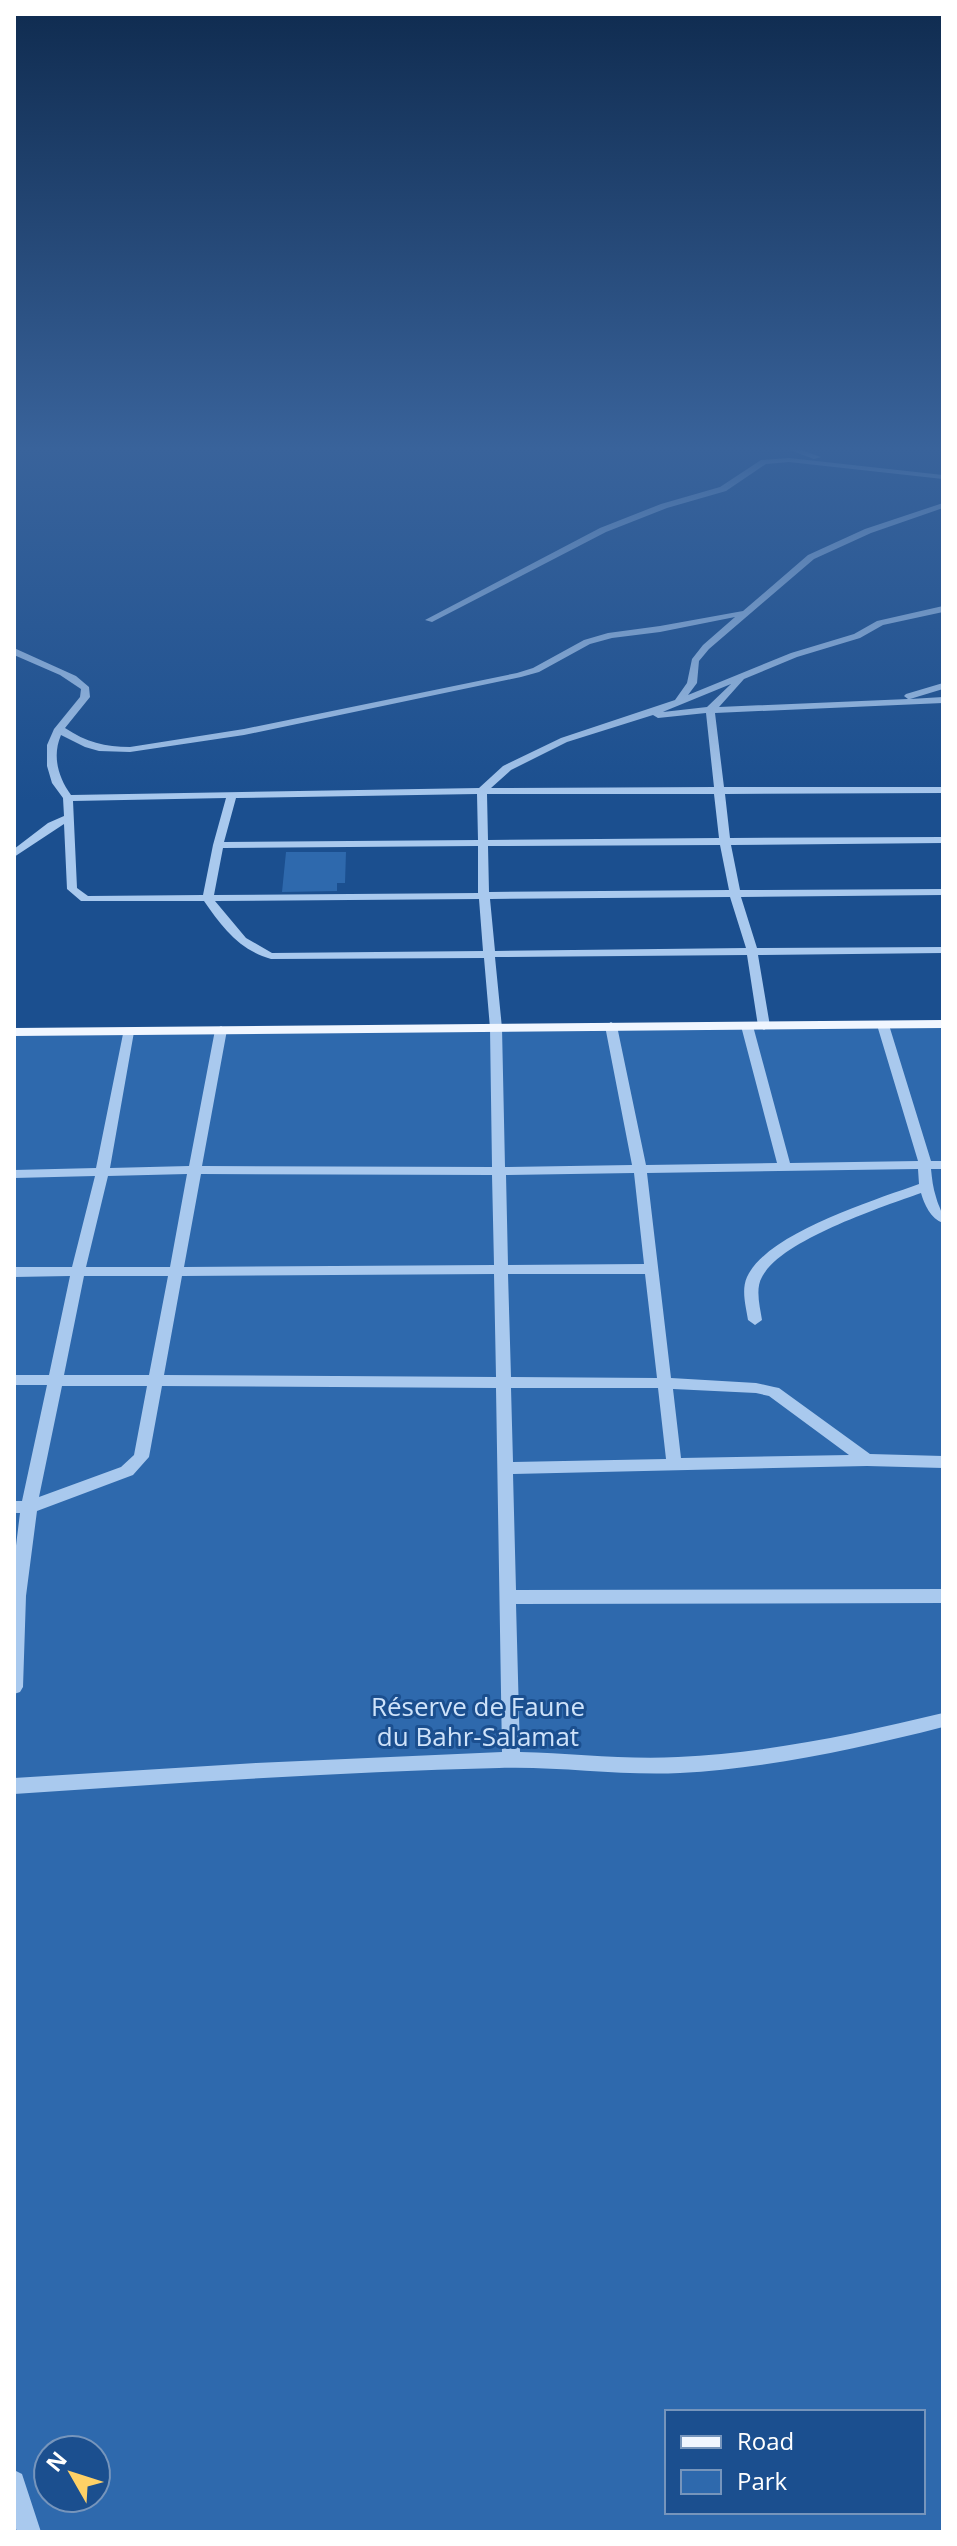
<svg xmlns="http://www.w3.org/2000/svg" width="957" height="2546" viewBox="0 0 957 2546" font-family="'Open Sans',sans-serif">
  <rect width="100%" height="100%" fill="#1b4f8f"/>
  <path fill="#2e69ad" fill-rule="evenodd" d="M286,852H346L345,883H337V891L282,892Z
    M943,1024V2532H14V1032ZM667,2412H923V2512H667ZM48,2450H96V2498H48Z"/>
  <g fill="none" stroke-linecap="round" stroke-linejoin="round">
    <path fill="#a9c9ee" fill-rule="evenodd" d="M779,446H789L821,457L814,459Z
      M789,458L943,475V479L789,462L766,464L726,491L667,508L606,532L432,622L425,620L600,528L661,504L720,487L761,460Z
      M943,503V508L871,533L814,559L709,649L699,661L697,683L688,695L791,653L854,634L877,621L943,606V612L883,625L860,638L797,657L744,679L719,707L908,699L904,696L906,694L943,683V689L910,699L943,697V703L715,713L724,787H943V793L725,794L730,838L943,837V843L731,845L740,890L943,889V895L741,897L757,948L943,947V953L758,955L770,1026L764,1030L758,1026L747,955L495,957L502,1028L505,1167L632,1165L605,1026L611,1022L617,1026L646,1165L777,1163L741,1026L747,1022L753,1026L790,1163L918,1161L877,1025L883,1021L889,1025L931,1161H943V1169H931C932,1179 933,1188 936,1197C939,1209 943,1210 943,1223C931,1219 924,1204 921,1193C882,1207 781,1240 762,1277C755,1289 760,1307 762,1320L755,1325L748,1320C746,1307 741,1290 747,1277C767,1233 875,1200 919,1184L918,1169L647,1173L671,1378L756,1383L774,1387L779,1388L870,1454L943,1456V1468L867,1466L513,1474L516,1590L943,1589V1603L516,1604L520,1752C573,1753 625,1760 678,1757C768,1753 856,1734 943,1713V1727C857,1749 769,1768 680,1773C620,1776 559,1766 499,1768C337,1772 175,1783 14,1794V1778L256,1763L502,1752L496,1388L162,1386L149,1457L133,1475L37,1511L26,1596L23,1687L20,1692L14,1694V1562L20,1513H14V1501H22L47,1385H14V1375H49L70,1276L14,1277V1267H72L95,1176L14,1178V1170L96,1168L124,1029L128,1028L134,1032L110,1168L189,1166L215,1030L221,1026L227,1030L202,1166L492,1167L490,1028L484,958L271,959C239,950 222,927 204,901H81L67,889L64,824L14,857V849L48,823L64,816L63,798L52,783L47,766V745L54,729L80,697L81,689L60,675L14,655V648L76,676L89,687L90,697L65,728C86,742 105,747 130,747L244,729L517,673L533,668L584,640L608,633L660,626L743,611L808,555L865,529ZM735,617L703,645L692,659L687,683L675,700L561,738L503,766L479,788L71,795C58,777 52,756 61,735L85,747L99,751L130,752L244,735L521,677L539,672L590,644L612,638L660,632ZM731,684L707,707L663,712L665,711ZM706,713L714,787L491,788L511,770L567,742L653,715L658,718ZM477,794L478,840L224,842L236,798ZM487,794H714L719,838L488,840ZM226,798L213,845L203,895L88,896L77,888L73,801ZM720,845L729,890L489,892L488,846ZM478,846V893L214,895L223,848ZM730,897L746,948L495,951L490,899ZM479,899L483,951L272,953L246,938L215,901ZM634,1173L644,1264L508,1265L506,1175ZM187,1174L170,1267H86L108,1176ZM201,1174L492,1175L494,1265L184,1267ZM494,1274L496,1377L164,1375L182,1276ZM508,1274H645L657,1378L511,1377ZM84,1276H168L149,1375H64ZM62,1386H147L134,1455L121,1467L39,1497ZM511,1388H658L666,1459L513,1462ZM673,1389L756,1393L769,1396L849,1455L681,1458Z
      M14,2470L22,2474L41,2532H17L14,2522Z"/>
    <path fill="#f0f6ff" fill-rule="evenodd" d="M943,1020V1028L14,1036V1028Z"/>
  </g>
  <linearGradient id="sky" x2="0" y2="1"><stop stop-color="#0f2b4f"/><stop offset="0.56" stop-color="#39639b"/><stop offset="1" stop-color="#39639b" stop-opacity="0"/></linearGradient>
  <rect width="957" height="802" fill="url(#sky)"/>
  <g text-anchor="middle" stroke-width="6" stroke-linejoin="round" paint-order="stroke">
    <g font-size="26" fill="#cfe3fa" stroke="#1b4f8f">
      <text x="478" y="1716">Réserve de Faune<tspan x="478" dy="30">du Bahr-Salamat</tspan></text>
    </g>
  </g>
  <rect width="957" height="2546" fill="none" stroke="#ffffff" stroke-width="32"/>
  <rect x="665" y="2410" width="260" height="104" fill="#1b4f8f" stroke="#7695bc" stroke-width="2"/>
  <rect x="681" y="2436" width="40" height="12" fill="#f0f6ff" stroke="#7695bc" stroke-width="2"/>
  <text x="737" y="2450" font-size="24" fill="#ffffff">Road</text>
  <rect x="681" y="2470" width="40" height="24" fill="#2e69ad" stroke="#7695bc" stroke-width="2"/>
  <text x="737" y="2490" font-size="24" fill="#ffffff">Park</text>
  <g transform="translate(72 2474) rotate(309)"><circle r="38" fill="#1b4f8f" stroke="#7695bc" stroke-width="2"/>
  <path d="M0-6L14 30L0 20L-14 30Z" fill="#ffd166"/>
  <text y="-12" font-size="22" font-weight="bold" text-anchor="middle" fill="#ffffff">N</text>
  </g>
</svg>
